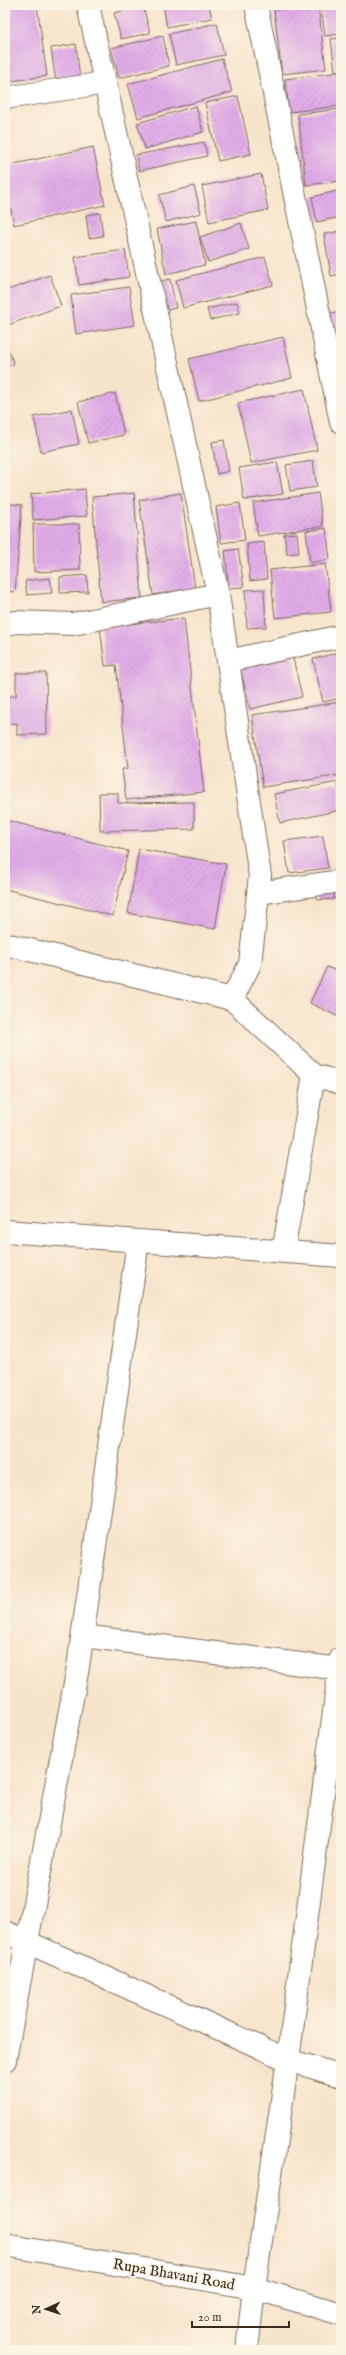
<svg xmlns="http://www.w3.org/2000/svg" width="346" height="2355" viewBox="0 0 346 2355" font-family="'IM FELL English',serif">
  <defs>
    <pattern id="building-hatch" width="6" height="6" patternUnits="userSpaceOnUse"><rect width="6" height="6" fill="#e1ace9"/><path d="M-1 1l2-2M0 6l6-6M5 7l2-2" fill="none" stroke="#c294c7"/></pattern>
  </defs>
  <rect width="100%" height="100%" fill="#fcf5e5"/>
  <filter id="ink" filterUnits="userSpaceOnUse"><feTurbulence type="fractalNoise" baseFrequency=".025" numOctaves="2"/><feDisplacementMap in="SourceGraphic" scale="8" xChannelSelector="R" yChannelSelector="G"/><feConvolveMatrix kernelMatrix="1 2 1 2 8 2 1 2 1" color-interpolation-filters="sRGB"/></filter>
  <filter id="wash" filterUnits="userSpaceOnUse"><feTurbulence type="fractalNoise" baseFrequency=".012" numOctaves="4" result="noise"/><feDisplacementMap in="SourceGraphic" scale="16" xChannelSelector="R" yChannelSelector="G"/><feGaussianBlur stdDeviation="0.9" result="paint"/><feColorMatrix in="noise" values="0 0 0 0 0 0 0 0 0 0 0 0 0 0 0 0 0 1.4 0 .05"/><feComposite in="paint" operator="in"/></filter>
  <g filter="url(#wash)">
    <rect width="100%" height="100%" fill="#f7e4cc"/>
    <g id="blocks">
      <path fill="url(#building-hatch)" d="M5,5H37L47,76L5,82Z
        M163,5H209L212,18L167,27Z
        M318,5L326,69L282,74L274,10Z
        M321,5H338L341,34L325,36Z
        M143,6L150,33L121,39L114,13Z
        M217,23L224,55L176,65L169,34Z
        M163,36L169,66L119,78L111,48Z
        M341,38V70L335,71L331,39Z
        M76,44L80,79L56,83L51,48Z
        M222,59L232,92L138,118L128,84Z
        M341,72V106L289,112L285,79Z
        M238,96L251,154L218,161L205,103Z
        M196,106L203,132L145,149L137,123Z
        M341,109V181L306,185L298,114Z
        M204,142L207,156L139,171L136,155Z
        M93,147L105,205L14,225L5,183V166Z
        M261,174L268,210L209,222L202,186Z
        M194,186L201,213L166,222L159,195Z
        M341,190V217L317,222L312,197Z
        M100,213L103,236L89,238L86,215Z
        M196,221L205,265L166,274L157,229Z
        M241,223L249,249L208,262L200,237Z
        M341,231V274L331,276L324,234Z
        M125,250L129,277L79,285L75,257Z
        M265,257L273,285L183,308L176,280Z
        M50,275L61,306L5,326V291Z
        M170,279L176,308L163,311L157,282Z
        M129,287L135,325L76,334L71,295Z
        M237,302L240,313L210,320L207,309Z
        M341,311V364L336,365L327,314Z
        M283,337L292,378L199,401L189,359Z
        M5,342L14,364L5,367Z
        M304,389L317,450L251,463L238,403Z
        M115,393L124,435L88,443L78,402Z
        M72,409L79,444L41,452L34,417Z
        M224,440L229,471L217,474L212,442Z
        M313,461L317,487L290,491L286,465Z
        M277,462L283,494L244,500L239,468Z
        M85,489L87,516L33,520L31,494Z
        M134,493L142,598L101,602L92,497Z
        M181,493L195,588L153,595L139,500Z
        M318,493L323,526L258,536L253,503Z
        M5,503L22,505L15,592L5,591Z
        M240,503L245,540L221,543L216,507Z
        M33,524H79L80,570L34,572Z
        M326,528L330,559L310,563L306,531Z
        M297,533L299,553L287,554L284,534Z
        M264,542L267,579L250,581L247,544Z
        M238,549L244,587L229,588L225,551Z
        M325,564L331,612L275,618L270,570Z
        M87,575L88,592L60,593V577Z
        M50,578L52,593L27,595L25,581Z
        M264,589L266,627L247,628L245,590Z
        M184,618L204,792L126,800L122,769H128L116,665L105,666L100,627Z
        M341,652V698L323,702L313,659Z
        M292,654L302,697L250,709L240,667Z
        M16,673H46L47,734L17,735V723L5,724V696H16Z
        M341,702V775L263,787L252,715Z
        M338,782L341,810L280,823L274,794Z
        M99,793H118V803L194,802V829L100,831Z
        M5,820L128,851L113,916L5,889Z
        M323,836L328,868L289,873L284,841Z
        M139,849L226,864L215,929L128,913Z
        M317,888H334V899L317,900Z
        M327,967L341,973L339,1017L310,1003Z"/>
    </g>
  </g>
  <g filter="url(#ink)">
    <use href="#blocks" fill-opacity="0" stroke="#7d6b5b" stroke-width="1"/>
    <g fill="none" stroke-linecap="round" stroke-linejoin="round">
      <g stroke="#7d6b5b" stroke-width="24">
        <path id="minor" d="M88,5L218,594L260,876L250,964L232,999
          M256,5L341,422
          M5,98L105,83
          M5,625L15,622L73,624L218,594
          M228,661L341,636
          M258,893L341,881
          M5,944L232,999L314,1075L341,1083
          M5,1231L341,1256
          M283,1252L314,1075
          M83,1636L340,1669
          M5,1932L288,2060L341,2076
          M5,2060L78,1667L138,1241
          M5,2245L254,2288L341,2314
          M247,2350L254,2288L288,2060L341,1658"/>
      </g>
      <use href="#minor" stroke="#fff" stroke-width="22"/>
    </g>
  </g>
  <g text-anchor="middle" stroke-width="3.5" stroke-linejoin="round" paint-order="stroke">
    <g font-size="15" fill="#3b2a1e" stroke="#fcf5e5">
      <text transform="translate(174 2274) rotate(10)" y="5">Rupa Bhavani Road</text>
    </g>
  </g>
  <rect width="346" height="2355" fill="none" stroke="#fcf5e5" stroke-width="20"/>
  <g transform="translate(46 2309) rotate(267)" stroke="#fcf5e5" stroke-width="3" paint-order="stroke">
  <path d="M0-3L7 15L0 10L-7 15Z" fill="#3b2a1e"/>
  <text y="-6" font-size="11" font-weight="bold" text-anchor="middle" fill="#3b2a1e">N</text>
  </g>
  <path d="M192 2321v6h97v-6" fill="none" stroke="#3b2a1e" stroke-width="2"/>
  <text x="198" y="2321" font-size="12" fill="#3b2a1e" stroke="#fcf5e5" stroke-width="3" paint-order="stroke">20 m</text>
</svg>
